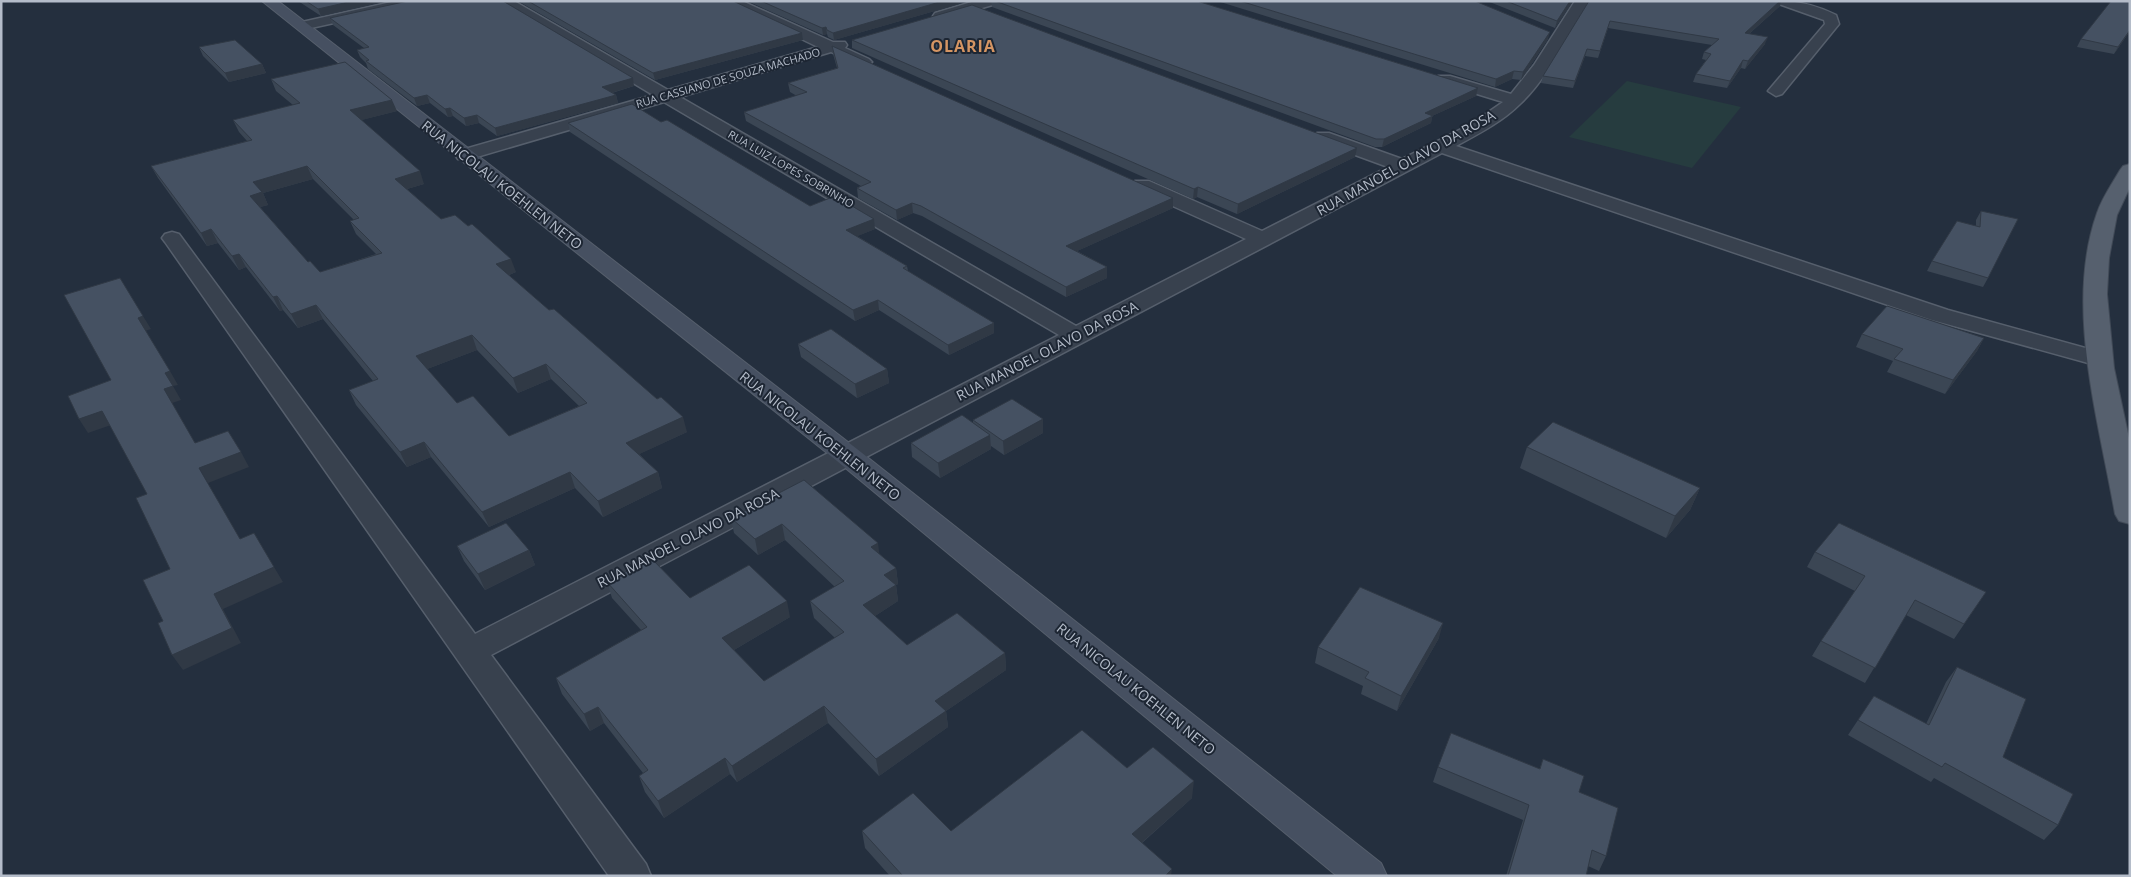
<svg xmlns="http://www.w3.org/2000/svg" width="2131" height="877" viewBox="0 0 2131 877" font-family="'Open Sans',sans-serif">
  <rect width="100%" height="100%" fill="#242f3e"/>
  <path fill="#263c3f" d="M1627,81L1741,107L1692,168L1569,137Z"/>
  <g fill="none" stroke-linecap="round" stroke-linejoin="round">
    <g stroke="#565f6c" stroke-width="3">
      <path id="street" d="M396,1H423L416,5L302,30L295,26L302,22Z
        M497,1H514L668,90L818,47L723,1H742L833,42H845L847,45L845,48L869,59L872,62L869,65H859L831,52L680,97L1076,326L1246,239L1135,189L1133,185L1135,181H1149L1262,231L1388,167L1317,141L1314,137L1317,133H1329L1402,159L1471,124L1503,102L1438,82L1436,79L1438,76H1450L1511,94L1534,65L1575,1H1589C1567,35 1550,76 1520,104C1502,122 1478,134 1456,146L1948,310L2107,354L2111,359L2107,364L2099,366L1932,320L1442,153L491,655L646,864L651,876H609L165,242L162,238L165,234L172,232L179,234L475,634L1059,335L664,102L470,159H458L455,155L458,151L653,95Z
        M975,1H998L996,4L940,20L933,16L935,13Z
        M1777,1C1799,1 1816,5 1836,15L1839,24L1782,94L1776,96L1768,91L1825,24L1824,20L1779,4Z"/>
    </g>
    <g stroke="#565f6c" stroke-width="2">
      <path id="secondary" d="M262,1H278L857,449L1381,863L1387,876H1337L837,461Z"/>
    </g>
    <g stroke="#414a57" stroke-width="2">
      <path id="primary" d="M2130,164V187L2117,215L2109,258L2107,294L2114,368L2130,443V524L2119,521L2115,514C2099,421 2064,306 2097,213C2102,198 2112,184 2120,170L2123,166Z"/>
    </g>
    <use href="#street" fill="#38414e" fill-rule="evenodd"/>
    <use href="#secondary" fill="#465061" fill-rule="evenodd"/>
    <use href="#primary" fill="#56606e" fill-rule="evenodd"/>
  </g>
  <path fill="#3b4654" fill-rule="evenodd" d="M298,1H386L321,16Z
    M518,1H733L802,33L803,40L655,80Z
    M747,1H961L959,4L834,40L828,37L827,34L823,35Z
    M991,1H1197L1478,88L1476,96L1432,116L1431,123L1382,147H1375L992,7Z
    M1217,1H1475L1548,39L1521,80L1512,79L1495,87Z
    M1487,1H1573L1555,28Z
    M1589,1H1781L1780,6L1749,34L1765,44L1745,69L1741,68L1727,88L1693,82L1696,74L1706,60L1702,59L1704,52L1712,45L1608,28L1598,58L1585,56L1573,88L1541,83L1543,76Z
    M330,18L634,86L612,93L616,95L618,103L497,136L479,123L466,126L453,116L448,117L430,103L417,106L368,69L366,63L360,57L357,50L364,48L333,25Z
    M2130,31L2114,54L2077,47L2081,39Z
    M852,40L1355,157L1237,214L1197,197L1193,199L852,48Z
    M832,46L1173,208L1077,251L1107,267V278L1066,297L922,216L913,213L897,220L858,198L857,188L861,186L746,121L744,112L797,96L790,92L788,83L837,68L833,54Z
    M199,47L262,64L266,73L229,82L203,56Z
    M271,79L397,111L361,120L424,184L407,189L441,219L516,272L509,275L687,432L639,454L658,472L662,488L603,517L575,488L489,527L431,457L407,467L356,405L349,390L373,381L323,319L298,328L283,310L280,311L246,267L239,270L218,243L207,246L158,178L151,166L247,141L239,132L233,120L293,105L276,91ZM313,179L354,220L350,221L356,234L376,254L320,272L308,262L260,207L268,205L263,193ZM477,350L518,393L551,379L579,406L509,436L457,403L427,369Z
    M661,122L810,206L875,229L857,236L907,266L908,271L994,333L949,355L879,310L855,321L570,132L568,123Z
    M1981,211L1988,278L1983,287L1927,271L1932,261L1976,226V220Z
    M1862,334L1984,338L1977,351L1945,394L1887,372L1893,361L1856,347Z
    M798,344L887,369L889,383L857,398L801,357Z
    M973,420L1043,433L1004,455L991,446V449L940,478L912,457L911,443L973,423Z
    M1527,447L1700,488L1690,510L1666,538L1520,468Z
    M804,480L879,554L896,568L898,584L896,585L898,601L875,616L907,645L1005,653L1006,670L946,711L948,727L879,776L828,723L737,782L730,774L664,818L645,792L639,776L643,773L604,723L590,731L562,694L556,678L641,630L612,598L607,582L790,617L734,650L764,681L835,638L814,618L810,601L835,587L785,540L758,555L734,533L731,518Z
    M457,546L529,550L535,565L485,590L464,561Z
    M1815,552L1986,592L1954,639L1906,615L1865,683L1812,656L1821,641L1855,591L1807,567Z
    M1439,638L1397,711L1361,694L1363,686L1315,663L1318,647Z
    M1957,667L2003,757L2058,825L2044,840L1934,778L1931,782L1848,735L1874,696L1926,724L1946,682Z
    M1543,759L1579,792L1606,856L1599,871L1588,866L1586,876H1506L1523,820L1433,782L1438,767L1540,768Z
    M1127,768L1192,798L1142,843L1171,876H890L865,848L862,831H951Z"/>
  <path fill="#303945" d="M353,1H386L321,16L318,9Z
    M943,1H961L959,4L834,40L833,33Z
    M1570,1H1573L1555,28L1557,21Z
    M1780,1H1781L1780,6L1742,40L1745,33Z
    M826,27L827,34L823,35L822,28Z
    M2130,30V31L2114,54L2118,47Z
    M1550,32L1548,39L1521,80L1523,72Z
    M802,33L803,40L655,80L653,73Z
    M1768,37L1765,44L1745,69L1748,61Z
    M1587,49L1585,56L1573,88L1575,81Z
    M1743,60L1741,68L1727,88L1730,81Z
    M262,64L266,73L229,82L225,73Z
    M1514,71L1512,79L1495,87L1496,79Z
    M633,78L634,86L604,95L602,87Z
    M1478,88L1476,96L1432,116L1431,123L1382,147L1384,139L1425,113Z
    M427,95L430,103L417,106L414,98Z
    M616,95L618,103L497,136L495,128Z
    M392,100L397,111L354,122L350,110Z
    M450,108L453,116L448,117L445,109Z
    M477,115L479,123L466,126L464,118Z
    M1357,148L1355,157L1237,214L1238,204Z
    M307,166L313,179L263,193L268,205L256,208L250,196L253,182Z
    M420,171L424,184L400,191L395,179Z
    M1198,187L1197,197L1193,199L1194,189Z
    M1173,198V208L1066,256V246Z
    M912,203L913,213L897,220L896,210Z
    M874,219L875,229L848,240L846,230Z
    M211,229L218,243L207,246L201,233Z
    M239,254L246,267L239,270L232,256Z
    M511,259L516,272L501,278L496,264Z
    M1107,267V278L1066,297V287Z
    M277,296L283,310L280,311L273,297Z
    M878,300L879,310L855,321L853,310Z
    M316,305L323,319L298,328L291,314Z
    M143,316L151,329L145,331L138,318Z
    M994,323V333L949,355L948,345Z
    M472,335L477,350L422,371L416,356Z
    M1984,338L1977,351L1945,394L1953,380Z
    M546,364L551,379L518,393L513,378Z
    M887,369L889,383L857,398L855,384Z
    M170,371L178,385L173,386L181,400L172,403L164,389L165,373Z
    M102,411L111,425L88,433L79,419Z
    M683,417L687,432L631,458L626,443Z
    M1043,419V433L1004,455L1003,441Z
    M990,435L991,449L940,478L938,463Z
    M424,442L431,457L407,467L400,452Z
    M241,452L249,467L208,483L199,468Z
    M570,472L575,488L489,527L482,512Z
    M658,472L662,488L603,517L598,501Z
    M1700,488L1690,510L1666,538L1675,516Z
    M782,524L785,540L758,555L755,539Z
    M878,543L880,559L871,547Z
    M529,550L535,565L485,590L478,574Z
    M274,567L283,582L223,609L241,643L183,670L172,655L214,594Z
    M896,568L898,584L886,591L884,575Z
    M896,585L898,601L866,622L863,605Z
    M787,601L790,617L727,654L722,638Z
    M1443,623L1439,638L1397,711L1401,696Z
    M1005,653L1006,670L946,711L948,727L879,776L876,759L935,701Z
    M824,706L828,723L737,782L732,766Z
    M598,707L604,723L590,731L584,714Z
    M725,758L730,774L664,818L658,801Z
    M1194,781L1192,798L1131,852L1132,834Z
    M1172,869L1171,876H1165Z"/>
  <path fill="#455162" stroke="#303945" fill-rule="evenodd" d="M306,1H353L318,9Z
    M408,1H503L633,78L602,87L616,95L495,128L477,115L464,118L450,108L445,109L427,95L414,98L366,61L369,60L357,50L369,47L330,18Z
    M528,1H733L802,33L653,73Z
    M761,1H943L833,33L827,30L826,27L822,28Z
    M995,1H1197L1478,88L1425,113L1433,116L1384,139H1376Z
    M1240,1H1475L1550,32L1523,72L1514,71L1496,79Z
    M1506,1H1570L1557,21Z
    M1589,1H1780L1745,33L1768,37L1748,61L1743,60L1730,81L1696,74L1711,54L1704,52L1719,39L1610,21L1600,51L1587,49L1575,81L1543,76Z
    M2111,1H2130V30L2118,47L2081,39Z
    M972,5L1357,148L1238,204L1198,187L1194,189L852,40Z
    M235,40L262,64L225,73L199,47Z
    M832,46L1173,198L1066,246L1107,267L1066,287L921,206L912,203L896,210L857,188L871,182L744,112L807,92L788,83L838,68Z
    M345,62L392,100L350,110L420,171L395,179L441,219L455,215L468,226L472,224L511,259L496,264L549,310L554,309L657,399L661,397L683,417L626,443L658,472L598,501L570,472L482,512L424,442L400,452L349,390L378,379L316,305L291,314L277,296L273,297L239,254L232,256L211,229L201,233L151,166L252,140L233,120L300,103L271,79ZM307,166L359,218L350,221L382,253L320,272L310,261L308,262L250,196L262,192L253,182ZM472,335L513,378L546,364L587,403L509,436L473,396L457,403L416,356Z
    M632,104L661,122L667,120L810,206L835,196L874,219L846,230L907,266L903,268L994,323L948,345L878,300L853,310L568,123Z
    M1981,211L2018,219L1988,278L1932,261L1957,221L1980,227Z
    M120,278L143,316L138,318L170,371L165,373L173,386L164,389L195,443L228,431L241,452L199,468L240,539L254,533L274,567L214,594L232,628L172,655L158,623L163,621L143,580L170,569L136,498L147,494L102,411L79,419L68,396L111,380L64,295Z
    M1887,306L1984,338L1953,380L1894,359L1903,349L1862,334Z
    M831,329L887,369L855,384L798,344Z
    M1012,399L1043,419L1003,441L973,420Z
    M962,415L990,435L938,463L911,443Z
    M1553,422L1700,488L1675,516L1527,447Z
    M804,480L878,543L871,547L896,568L884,575L896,585L863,605L907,645L957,613L1005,653L935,701L946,711L876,759L824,706L732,766L725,758L658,801L639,776L648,770L598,707L584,714L556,678L647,627L607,582L651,558L690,598L749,565L787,601L722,638L764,681L844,632L810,601L844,581L782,524L755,539L731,518Z
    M506,523L529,550L478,574L457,546Z
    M1839,523L1986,592L1964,624L1915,600L1875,668L1821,641L1865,576L1815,552Z
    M1360,587L1443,623L1401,696L1365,678L1369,672L1318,647Z
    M1957,667L2026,699L2003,757L2073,794L2058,825L1945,763L1942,767L1858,720L1874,696L1929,725Z
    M1082,730L1127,768L1153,747L1194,781L1132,834L1172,869L1165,876H903L862,831L913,793L951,831Z
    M1451,733L1540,769L1543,759L1584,776L1579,792L1618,808L1606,856L1592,850L1586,876H1508L1529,805L1438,767Z"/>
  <g text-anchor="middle" stroke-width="4" stroke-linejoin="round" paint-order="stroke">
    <g font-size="11" fill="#b4bcc9" stroke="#1d2633">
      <text transform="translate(728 78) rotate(-16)" y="4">RUA CASSIANO DE SOUZA MACHADO</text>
      <text transform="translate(791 169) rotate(30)" y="4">RUA LUIZ LOPES SOBRINHO</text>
    </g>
    <g font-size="14" fill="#b4bcc9" stroke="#1d2633">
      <text transform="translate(1406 163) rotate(-29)" y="5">RUA MANOEL OLAVO DA ROSA</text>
      <text transform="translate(502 185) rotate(38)" y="5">RUA NICOLAU KOEHLEN NETO</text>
      <text transform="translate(1047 351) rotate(-27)" y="5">RUA MANOEL OLAVO DA ROSA</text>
      <text transform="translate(820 436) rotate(38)" y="5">RUA NICOLAU KOEHLEN NETO</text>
      <text transform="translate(688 538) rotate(-27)" y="5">RUA MANOEL OLAVO DA ROSA</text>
      <text transform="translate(1136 689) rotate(39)" y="5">RUA NICOLAU KOEHLEN NETO</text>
    </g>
    <g font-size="16" font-weight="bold" letter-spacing="1" fill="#d59563" stroke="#1d2633">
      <text x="963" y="52">OLARIA</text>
    </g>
  </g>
  <rect width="2131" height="877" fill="none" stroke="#b4bcc9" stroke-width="5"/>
</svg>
